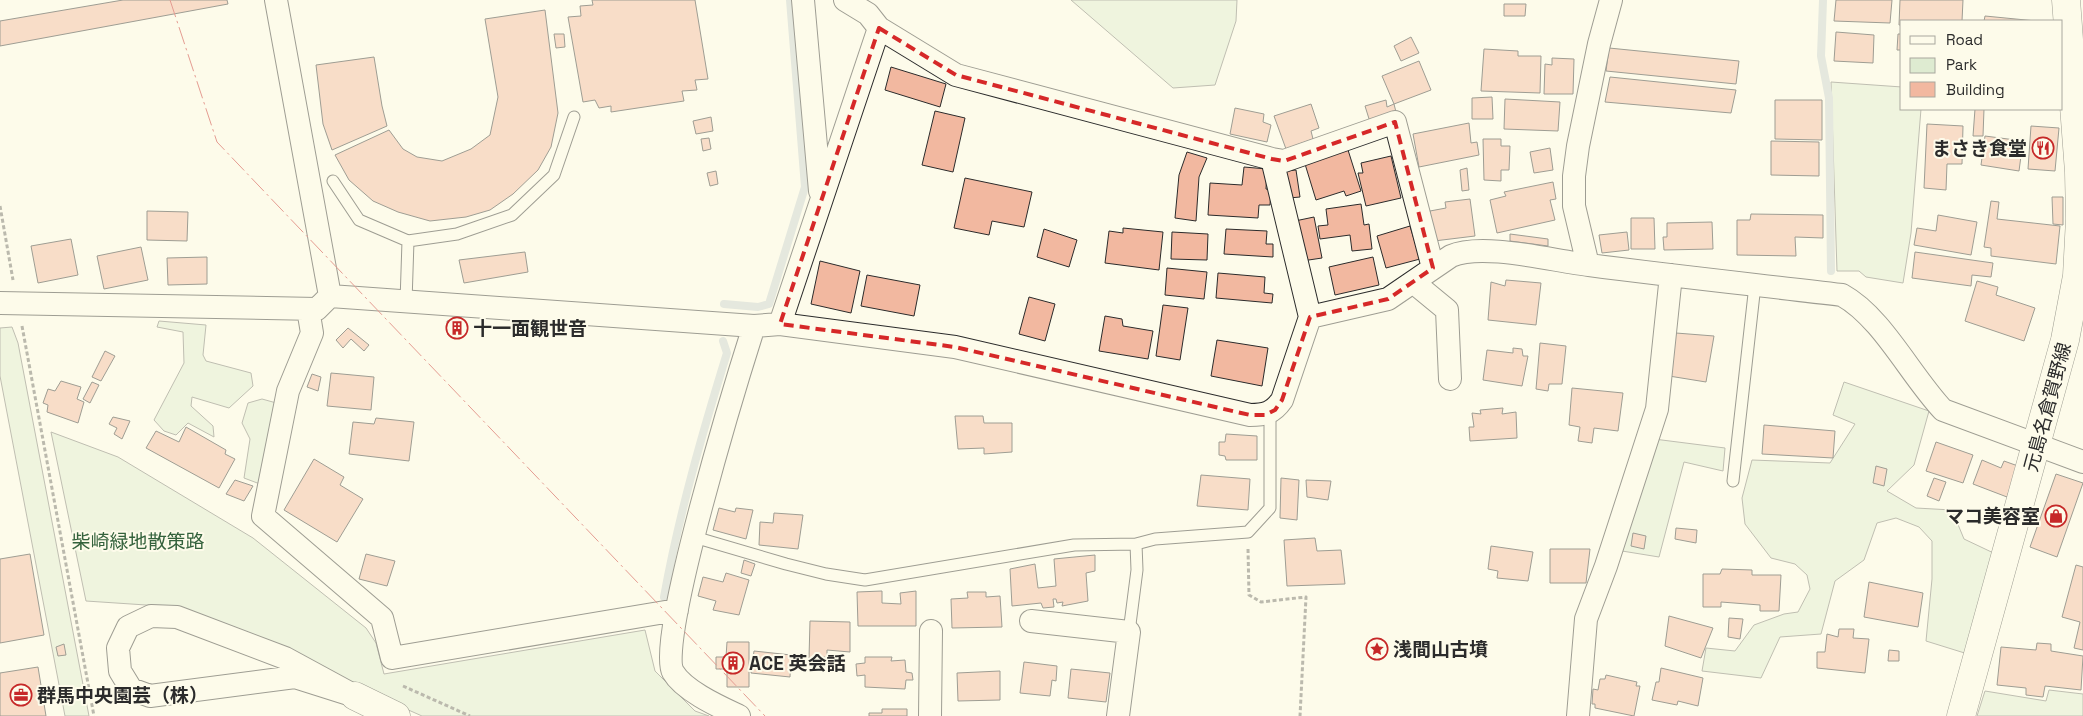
<svg xmlns="http://www.w3.org/2000/svg" width="2083" height="716" viewBox="0 0 2083 716" font-family="'Space Grotesk','Noto Sans JP',sans-serif">
  <rect width="100%" height="100%" fill="#fdfbea"/>
  <path fill="#deebd1" stroke="#74746e" d="M1071,0H1237L1236,21L1215,85L1173,88Z
    M1831,82L1902,87V109H1921L1911,233L1903,283L1866,277L1859,271H1837Z
    M159,321L206,325L203,355L206,361L251,373L253,386L229,408L192,397L191,406L213,426L214,437L188,423L176,435L164,431L154,420L184,363L183,332L157,327Z
    M12,327L18,343L89,716H65L0,376V328Z
    M1844,382L1929,411L1914,465L1887,491L1916,508L1952,510L1964,539L2002,557L1971,655L1926,641L1932,579V541L1919,527L1896,518L1877,523L1864,560L1835,581L1821,634L1780,637L1761,678L1702,671L1706,648L1735,651L1754,625L1784,614L1798,612L1810,589L1807,575L1795,564L1771,558L1745,524L1742,498L1752,460L1830,463L1855,424L1833,415Z
    M262,399L280,404L260,484L244,478L250,439L242,423L248,403Z
    M51,432L118,457L253,538L366,628L376,643L384,674L645,630L655,671L695,711L709,716H422L176,607L86,601Z
    M1654,439L1725,448L1723,471L1684,462L1659,557L1622,551Z
    M2049,690L2083,694V716H1977L1985,691L2046,701Z"/>
  <g fill="none" stroke-linecap="round" stroke-linejoin="round">
    <path stroke="#c7d0d0" stroke-width="8" d="M1823,0L1821,56L1829,98L1831,271
      M724,304L758,307L769,304L805,187L790,0
      M664,597C679,514 702,434 727,353L723,341"/>
  </g>
  <path fill="#f2b8a0" stroke="#2b2b2b" d="M123,0H227L228,4L0,46V21Z
    M592,0H695L708,79L695,80L697,90L682,91L684,101L611,112V106L599,108L595,100L583,102L568,17L581,16L580,6L593,5Z
    M1836,0H1892L1890,23L1834,21Z
    M1900,0H1963L1962,21H1902V25H1899Z
    M1504,4H1526L1525,16H1504Z
    M545,10L558,113L551,147L538,170L513,194L490,210L466,217L430,221L398,212L373,201L349,180L335,155L389,130L403,149L417,157L442,161L471,149L490,135L498,97L485,19Z
    M1985,16L2036,21H1984Z
    M1836,32L1874,35L1873,63L1834,61Z
    M554,34H564L565,47L556,48Z
    M1898,34H1902V50H1897Z
    M1411,37L1419,53L1401,61L1394,46Z
    M1609,48L1739,61L1736,84L1606,71Z
    M1484,49L1518,51V56H1541L1540,93L1481,91Z
    M374,57L382,106L387,126L332,150L323,124L316,65Z
    M1552,58L1574,59L1573,94H1544L1545,64L1552,65Z
    M1419,61L1431,90L1394,104L1382,76Z
    M891,67L946,84L940,107L885,90Z
    M1610,77L1736,90L1731,113L1605,102Z
    M1492,97L1493,119H1472V98Z
    M1505,99L1560,102L1558,131L1504,129Z
    M1386,100L1387,107L1394,104L1396,112L1370,122L1365,106Z
    M1775,100H1822V140L1775,139Z
    M1311,104L1319,128L1311,131L1313,139L1286,149L1274,116Z
    M1235,108L1264,114L1263,122L1271,125L1267,142L1230,134Z
    M1975,109H1984L1983,136H1973Z
    M935,111L965,118L953,172L922,165Z
    M711,117L713,131L696,134L693,121Z
    M1469,123L1471,143L1477,142L1479,155L1419,167L1413,134Z
    M1927,124L1963,126L1962,164H1947L1946,190L1924,188Z
    M2031,126L2059,128L2055,171L2028,169Z
    M1985,136L2023,141L2019,171L1981,165Z
    M709,138L711,149L703,151L701,139Z
    M1483,139H1501V146H1510L1509,170H1501V181L1484,180Z
    M1771,141L1819,142V176L1771,175Z
    M1550,148L1553,170L1534,173L1530,152Z
    M1348,150L1361,191L1346,196L1344,191L1316,200L1305,164Z
    M1187,152L1207,158L1199,177L1196,221L1175,218L1179,175Z
    M1391,156L1401,198L1366,206L1358,173H1363L1361,163Z
    M1244,167L1267,169L1266,189L1271,190L1270,205H1259L1258,218L1208,215L1210,183L1242,185Z
    M1467,168L1469,190L1462,191L1460,170Z
    M1296,170L1300,197L1289,198L1285,171Z
    M716,171L718,184L710,186L707,173Z
    M965,178L1032,192L1024,227L992,221L989,235L954,228Z
    M1553,182L1556,199L1550,200L1555,220L1497,233L1490,200L1506,196L1504,192Z
    M2052,197H2063V225L2053,224Z
    M1470,199L1475,236L1434,241L1430,211L1446,208L1445,202Z
    M1991,201L1999,202L1997,219L2060,226L2056,264L1991,256V248L1984,247Z
    M1361,204L1364,225L1369,224L1372,249L1352,251L1350,235L1320,239L1318,226L1328,225L1326,209Z
    M147,211L188,212L187,241L147,240Z
    M1751,214L1823,215V238L1795,237L1796,256L1737,255V220H1750Z
    M1938,215L1977,222L1971,255L1914,245L1917,228L1936,231Z
    M1314,217L1322,258L1302,261L1295,221Z
    M1631,218H1654L1655,249H1631Z
    M1712,222L1713,249L1664,250L1663,237H1667V223Z
    M1410,226L1420,259L1386,268L1377,236Z
    M1123,228L1163,232L1159,270L1105,263L1109,231L1123,233Z
    M1044,229L1077,240L1069,267L1037,257Z
    M1226,229L1267,231L1266,244H1273V257L1224,254Z
    M1172,232L1208,234L1207,260L1171,259Z
    M1627,232L1629,250L1602,253L1599,235Z
    M1510,234L1548,239V246L1510,241Z
    M71,239L78,275L38,283L31,246Z
    M141,247L148,280L104,289L97,256Z
    M525,252L528,272L464,283L459,260Z
    M1915,252L1993,263L1991,277L1972,275L1971,286L1912,278Z
    M207,257V284L168,285L167,258Z
    M1373,257L1379,285L1335,295L1329,267Z
    M820,261L860,271L851,313L811,304Z
    M1167,268L1207,272L1204,299L1165,295Z
    M1218,273L1265,277L1264,293L1273,294L1272,303L1216,298Z
    M867,275L920,285L914,316L861,306Z
    M1506,280L1541,283L1536,325L1488,320L1491,282L1505,286Z
    M1977,281L1998,287L1996,295L2035,308L2024,341L1965,321Z
    M1029,297L1055,304L1045,341L1019,334Z
    M1163,305L1188,308L1180,360L1156,356Z
    M1105,316L1122,319L1123,326L1153,331L1148,359L1099,351Z
    M462,320L463,325L467,326V330H462V335H448L447,321Z
    M348,328L369,345L364,351L351,339L343,348L336,340Z
    M1676,333L1714,336L1706,382L1669,376Z
    M1217,340L1268,348L1262,386L1211,376Z
    M1540,343L1566,346L1562,384H1549L1548,391L1536,389Z
    M1513,348L1522,349L1523,356H1528L1522,386L1483,380L1487,350L1513,353Z
    M105,351L115,356L101,381L92,377Z
    M331,373L374,377L371,410L327,406Z
    M312,374L321,377L318,391L307,387Z
    M61,381L81,387L77,399L84,402L78,423L47,412L48,405L43,403L48,389L55,391Z
    M92,382L99,385L90,403L83,399Z
    M1572,388L1623,393L1618,431L1594,428L1592,443L1578,441L1580,427L1569,425Z
    M1503,408L1502,414L1516,412L1517,438L1470,441L1469,427H1474L1472,413L1481,414L1480,410Z
    M955,416H983L984,423H1012V452L984,454V448L958,449Z
    M113,417L130,421L122,439L114,434L117,428L109,424Z
    M376,418L414,422L409,461L349,454L353,422L374,424Z
    M1764,425L1835,431L1833,458L1762,454Z
    M186,427L226,450L225,454L235,459L219,488L146,448L156,431L179,442Z
    M1226,434L1257,436V460H1226L1225,456L1219,455V442H1225Z
    M1936,442L1973,455L1963,483L1926,471Z
    M314,459L344,477L340,485L363,499L337,542L284,510Z
    M1982,460L2001,468L2004,461L2018,466L2007,497L1973,484Z
    M1876,466L1887,469L1884,486L1873,483Z
    M2056,474L2083,483L2057,557L2030,547Z
    M1201,475L1250,479L1248,510L1197,506Z
    M1281,478L1299,480L1297,520L1280,518Z
    M1934,478L1946,482L1939,501L1927,496Z
    M235,480L253,486L244,501L226,494Z
    M1306,480L1331,481L1328,500L1307,497Z
    M719,508L735,512L736,508L753,510L746,539L713,530Z
    M774,513L803,515L798,549L759,545L760,522L773,523Z
    M1676,528L1697,530L1696,543L1675,539Z
    M1633,533L1646,536L1644,549L1631,546Z
    M1315,538L1317,551L1341,550L1345,584L1287,586L1284,540Z
    M1491,546L1533,552L1528,581L1497,578L1498,571L1488,569Z
    M1550,549H1590L1586,583H1550Z
    M30,554L44,635L0,643V559Z
    M366,554L395,561L387,586L359,579Z
    M1095,555V571L1086,573L1088,601L1062,606L1063,602L1057,603L1056,599H1053L1054,607L1043,608L1041,603L1012,606L1010,569L1035,564L1038,588L1056,586L1054,559Z
    M744,560L755,564L751,576L741,573Z
    M2076,565L2083,567V650L2074,648L2080,622L2062,617Z
    M1722,569L1752,570V575H1781L1779,611H1760V605L1721,602V607H1703V574H1720Z
    M726,573L749,580L739,615L713,610L716,601L698,596L703,577L723,582Z
    M1869,582L1923,593L1918,627L1864,617Z
    M882,591V603L901,604L900,593L916,591V626H858L857,592Z
    M967,592H986V597L1000,596L1002,627L952,628L951,599L968,598Z
    M1669,616L1713,628L1701,658L1665,646Z
    M1729,618L1743,619L1740,639L1728,637Z
    M810,621L850,622V652L827,650V657L809,658Z
    M1839,629H1854L1853,638L1869,639L1865,673L1817,668V652H1825L1827,634L1838,637Z
    M727,642H749V687H727V669H716V657H726Z
    M2037,643L2051,644V651L2083,656L2081,690L2045,686L2043,697L2026,695V688L1997,685L2001,647L2036,650Z
    M64,644L66,655L58,656L56,647Z
    M1889,650L1899,651V661H1888Z
    M754,651L791,655L790,677L751,673Z
    M865,657H892L891,661L905,660L906,672L912,673L913,680H906L905,689L865,687V675L857,676L856,664L865,663Z
    M1024,662L1057,666L1056,681L1052,680L1050,696L1020,693Z
    M38,667L46,716H0V673Z
    M1661,668L1703,678L1698,706L1678,701L1677,705L1652,700L1656,682H1659Z
    M1071,669L1110,673L1106,702L1068,698Z
    M1000,671V700L958,701L957,673Z
    M1606,675L1637,682L1636,686H1640L1634,716L1595,708V704H1592L1593,689L1598,690L1600,679H1605Z
    M882,709H907V716H869V713H882Z"/>
  <g fill="none" stroke-linecap="round" stroke-linejoin="round">
    <g stroke="#2b2b2b" stroke-width="13">
      <path id="lane" d="M333,181L359,220L408,241L406,302
        M408,241L457,234L512,215L554,175L574,117
        M1733,481L1755,285
        M694,537L786,564L826,574L865,580L1074,545L1136,544
        M1129,632L1137,570L1136,544L1155,539L1248,532L1270,508V412"/>
    </g>
    <g stroke="#2b2b2b" stroke-width="24">
      <path id="street" d="M276,0L330,296
        M803,0L820,191
        M845,0L868,14L879,28L956,75L1272,159L1284,161L1395,122L1433,268
        M1272,159L1310,317
        M1588,265L1574,206V176L1578,146L1599,44L1611,0
        M1413,282L1447,310L1450,379
        M0,303L317,309L330,296L754,326L780,324L955,347L1250,415C1265,415 1273,413 1282,400L1310,317L1388,299L1451,256C1483,242 1553,261 1589,265C1673,276 1758,285 1842,295C1882,317 1910,375 1943,410L2083,462
        M308,309L312,333L288,391L263,516L382,618L392,658L677,610
        M780,324L879,28
        M151,616L177,617L285,658L355,696L295,677L150,696L131,689L120,671L118,648L128,627Z
        M1031,621L1129,632L1118,716
        M739,716C720,707 684,691 673,672C656,642 739,373 754,326
        M930,716L931,631
        M1578,716L1586,619L1606,566L1657,409L1671,275"/>
    </g>
    <g stroke="#2b2b2b" stroke-width="29">
      <path id="secondary" d="M355,696L396,716
        M1961,716L2065,340L2077,276L2080,219L2079,172L2066,0"/>
    </g>
    <path stroke="#6a6964" stroke-width="3" stroke-dasharray="4 2.5" stroke-linecap="butt" d="M0,206L13,280
      M22,326L94,716
      M1248,549L1249,595L1261,602L1306,597L1300,716
      M403,686L470,716"/>
    <use href="#lane" stroke="#fdfbea" stroke-width="11"/>
    <use href="#street" stroke="#fdfbea" stroke-width="22"/>
    <use href="#secondary" stroke="#fdfbea" stroke-width="28"/>
    <path stroke="#c62828" stroke-width="1" stroke-dasharray="18 4 2.5 4" stroke-linecap="butt" d="M170,0L217,142L765,716"/>
  </g>
  <path d="M0 0H2083V716H0ZM879,28L956,75L1272,159L1284,161L1395,122L1433,268L1388,299L1310,317L1282,400L1275,410L1265,415H1250L955,347L780,324Z" fill="#fdfbea" fill-opacity=".55" fill-rule="evenodd"/>
  <path fill="none" stroke="#d62828" stroke-width="4" stroke-dasharray="10 6" stroke-linejoin="round" d="M879,28L956,75L1272,159L1284,161L1395,122L1433,268L1388,299L1310,317L1282,400L1275,410L1265,415H1250L955,347L780,324Z"/>
  <defs>
    <g id="restaurant-ring" transform="scale(1.125)"><circle r="9.5" fill="#fdfbea" stroke="#c62828" stroke-width="1.5"/><path d="M-5-6h1v4h1v-4h1v4h1v-4h1v5L-1.5 .5V6h-2V.5L-5-1ZM5-6V6H3V1.5H1.5Q1.5-4 5-6Z" fill="#c62828"/></g>
    <g id="building-ring" transform="scale(1.125)"><circle r="9.5" fill="#fdfbea" stroke="#c62828" stroke-width="1.5"/><path d="M-4-6H4V6H1V3H-1V6H-4ZM-2.5-4.3h1.7v1.8h-1.7ZM.8-4.3h1.7v1.8H.8ZM-2.5-1h1.7V.8h-1.7ZM.8-1h1.7V.8H.8Z" fill="#c62828"/></g>
    <g id="shop-ring" transform="scale(1.125)"><circle r="9.5" fill="#fdfbea" stroke="#c62828" stroke-width="1.5"/><path d="M-5-2.5h2.3a2.7 3.5 0 0 1 5.4 0H5L5.5 6h-11ZM-1.5-2.5h3a1.5 2.3 0 0 0-3 0Z" fill="#c62828"/></g>
    <g id="sight-ring" transform="scale(1.125)"><circle r="9.5" fill="#fdfbea" stroke="#c62828" stroke-width="1.5"/><path d="M0-6L1.8-2.2L6-1.7L2.9 1.2L3.7 5.4L0 3.3L-3.7 5.4L-2.9 1.2L-6-1.7L-1.8-2.2Z" fill="#c62828"/></g>
    <g id="office-ring" transform="scale(1.125)"><circle r="9.5" fill="#fdfbea" stroke="#c62828" stroke-width="1.5"/><path d="M-6-3h4V-5.5h4V-3h4V5H-6ZM-1-4.5V-3h2v-1.5ZM-6 0V1H6V0Z" fill="#c62828"/></g>
  </defs>
  <g fill-rule="evenodd">
    <use href="#restaurant-ring" x="2043" y="148"/>
    <use href="#building-ring" x="457" y="328"/>
    <use href="#shop-ring" x="2056" y="516"/>
    <use href="#sight-ring" x="1377" y="649"/>
    <use href="#building-ring" x="733" y="663"/>
    <use href="#office-ring" x="21" y="695"/>
  </g>
  <g text-anchor="middle" stroke-width="4" stroke-linejoin="round" paint-order="stroke">
    <g font-size="19" font-weight="bold" fill="#2b2b2b" stroke="#fdfbea" text-anchor="start">
      <text x="2027" y="155" text-anchor="end">まさき食堂</text>
      <text x="473" y="335">十一面観世音</text>
      <text x="2040" y="523" text-anchor="end">マコ美容室</text>
      <text x="1393" y="656">浅間山古墳</text>
      <text x="749" y="670">ACE 英会話</text>
      <text x="37" y="702">群馬中央園芸（株）</text>
    </g>
    <g font-size="19" fill="#2b2b2b" stroke="#fdfbea">
      <text transform="translate(2047 407) rotate(-75)" y="7">元島名倉賀野線</text>
    </g>
    <g font-size="19" fill="#34623c" stroke="#fdfbea">
      <text x="138" y="548">柴崎緑地散策路</text>
    </g>
  </g>
  <rect x="1900" y="20" width="162" height="90" fill="#fdfbea" stroke="#a9a89e"/>
  <rect x="1910" y="36" width="25" height="8" fill="#fdfbea" stroke="#a9a89e"/>
  <text x="1946" y="45" font-size="15" fill="#2b2b2b">Road</text>
  <rect x="1910" y="58" width="25" height="15" fill="#deebd1" stroke="#a9a89e"/>
  <text x="1946" y="70" font-size="15" fill="#2b2b2b">Park</text>
  <rect x="1910" y="82" width="25" height="15" fill="#f2b8a0" stroke="#a9a89e"/>
  <text x="1946" y="95" font-size="15" fill="#2b2b2b">Building</text>
</svg>
